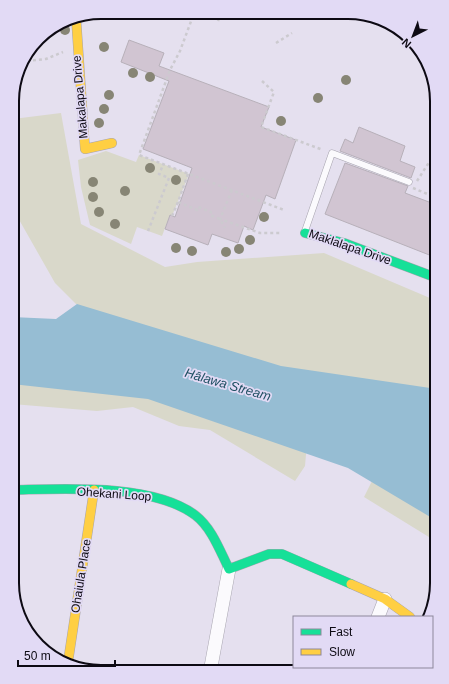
<svg xmlns="http://www.w3.org/2000/svg" width="449" height="684" viewBox="0 0 449 684" font-family="Arial,sans-serif">
  <rect width="100%" height="100%" fill="#e5e0ef"/>
  <path fill="#d9d8ca" d="M61,113L81,224L165,267L197,262L324,253L437,301V442L323,403L76,304L55,283L13,209V119Z
    M106,151L136,162L139,155L189,174L172,216L170,215L162,236L137,227L131,244L90,225L81,187L78,160Z
    M12,356L307,443L305,466L295,481L210,430L179,426L133,407L97,411L12,404Z
    M375,475L437,487V542L364,497Z"/>
  <path fill="#96bdd3" d="M77,304L281,366L437,389V521L348,468L148,399L12,384V317L56,319Z"/>
  <path fill="#d1c5d2" stroke="#b7b0b9" d="M129,40L164,53L159,66L269,107L261,127L296,140L275,199L266,195L253,230L244,226L238,243L212,234L208,245L165,229L170,215L175,217L192,168L143,149L169,81L121,62Z
    M359,127L405,146L400,161L415,167L411,178L340,151L345,139L353,143Z
    M345,163L408,186L405,193L437,205V258L325,214Z"/>
  <g fill="none" stroke-linecap="round" stroke-linejoin="round">
    <g stroke="#a7a4af" stroke-width="7">
      <path id="lane" d="M305,231L332,153L409,182"/>
    </g>
    <g stroke="#a7a4af" stroke-width="14">
      <path id="street" d="M378,617L385,599
        M210,672L229,569"/>
    </g>
    <g stroke="#a7a4af" stroke-width="10">
      <path id="fast" d="M305,233L344,243L437,278
        M12,490C64,489 152,483 195,515C212,528 220,551 229,569L269,554H282L351,584"/>
    </g>
    <g stroke="#a7a4af" stroke-width="10">
      <path id="slow" d="M76,17L85,149L112,143
        M351,584L385,599L410,617
        M68,662L94,490"/>
    </g>
    <path stroke="#cccacf" stroke-width="2.5" stroke-dasharray="3 3" stroke-linecap="butt" d="M193,16L180,51L170,70L139,155L284,210
      M218,21L220,15
      M276,43L292,33
      M27,61L46,59L63,52
      M262,81L274,92L261,127L323,150
      M188,174L178,202L197,210L198,207L211,212L210,215L220,219L225,228
      M417,181L437,150
      M413,188L437,198
      M232,190L220,219L260,233H282
      M172,216L178,202
      M148,231L169,178L159,174L163,165"/>
    <use href="#lane" stroke="#fbfafd" stroke-width="6"/>
    <use href="#street" stroke="#fbfafd" stroke-width="13"/>
    <use href="#fast" stroke="#16e098" stroke-width="9"/>
    <use href="#slow" stroke="#ffcf43" stroke-width="9"/>
  </g>
  <g fill="#878575">
    <circle cx="65" cy="30" r="5"/>
    <circle cx="104" cy="47" r="5"/>
    <circle cx="133" cy="73" r="5"/>
    <circle cx="150" cy="77" r="5"/>
    <circle cx="346" cy="80" r="5"/>
    <circle cx="109" cy="95" r="5"/>
    <circle cx="318" cy="98" r="5"/>
    <circle cx="104" cy="109" r="5"/>
    <circle cx="281" cy="121" r="5"/>
    <circle cx="99" cy="123" r="5"/>
    <circle cx="150" cy="168" r="5"/>
    <circle cx="176" cy="180" r="5"/>
    <circle cx="93" cy="182" r="5"/>
    <circle cx="125" cy="191" r="5"/>
    <circle cx="93" cy="197" r="5"/>
    <circle cx="99" cy="212" r="5"/>
    <circle cx="264" cy="217" r="5"/>
    <circle cx="115" cy="224" r="5"/>
    <circle cx="250" cy="240" r="5"/>
    <circle cx="176" cy="248" r="5"/>
    <circle cx="239" cy="249" r="5"/>
    <circle cx="192" cy="251" r="5"/>
    <circle cx="226" cy="252" r="5"/>
  </g>
  <g text-anchor="middle" stroke-width="3.5" stroke-linejoin="round" paint-order="stroke">
    <g font-size="12" fill="#0d0a13" stroke="#e2daf5">
      <text transform="translate(80 97) rotate(-95)" y="4">Makalapa Drive</text>
      <text transform="translate(350 247) rotate(19)" y="4">Maklalapa Drive</text>
      <text transform="translate(114 494) rotate(4)" y="4">Ohekani Loop</text>
      <text transform="translate(81 576) rotate(-81)" y="4">Ohaiula Place</text>
    </g>
    <g font-size="13" font-style="italic" fill="#205063" stroke="#e2daf5">
      <text transform="translate(228 384) rotate(16)" y="5">Hālawa Stream</text>
    </g>
  </g>
  <path d="M0 0H449V684H0ZM101 19H348A82 82 0 0 1 430 101V583A82 82 0 0 1 348 665H101A82 82 0 0 1 19 583V101A82 82 0 0 1 101 19Z" fill="#e2daf5" fill-rule="evenodd"/>
  <path fill="none" stroke="#0d0a13" stroke-width="2" d="M101 19H348A82 82 0 0 1 430 101V583A82 82 0 0 1 348 665H101A82 82 0 0 1 19 583V101A82 82 0 0 1 101 19Z"/>
  <rect x="293" y="616" width="140" height="52" fill="#e2daf5" stroke="#8d879b"/>
  <rect x="301" y="629" width="20" height="6" fill="#16e098" stroke="#8d879b"/>
  <text x="329" y="636" font-size="12" fill="#0d0a13">Fast</text>
  <rect x="301" y="649" width="20" height="6" fill="#ffcf43" stroke="#8d879b"/>
  <text x="329" y="656" font-size="12" fill="#0d0a13">Slow</text>
  <g transform="translate(413 36) rotate(222)" stroke="#e2daf5" stroke-width="3" paint-order="stroke">
  <path d="M0-3L7 15L0 10L-7 15Z" fill="#0d0a13"/>
  <text y="-6" font-size="11" font-weight="bold" text-anchor="middle" fill="#0d0a13">N</text>
  </g>
  <path d="M18 660v6h97v-6" fill="none" stroke="#0d0a13" stroke-width="2"/>
  <text x="24" y="660" font-size="12" fill="#0d0a13" stroke="#e2daf5" stroke-width="3" paint-order="stroke">50 m</text>
</svg>
